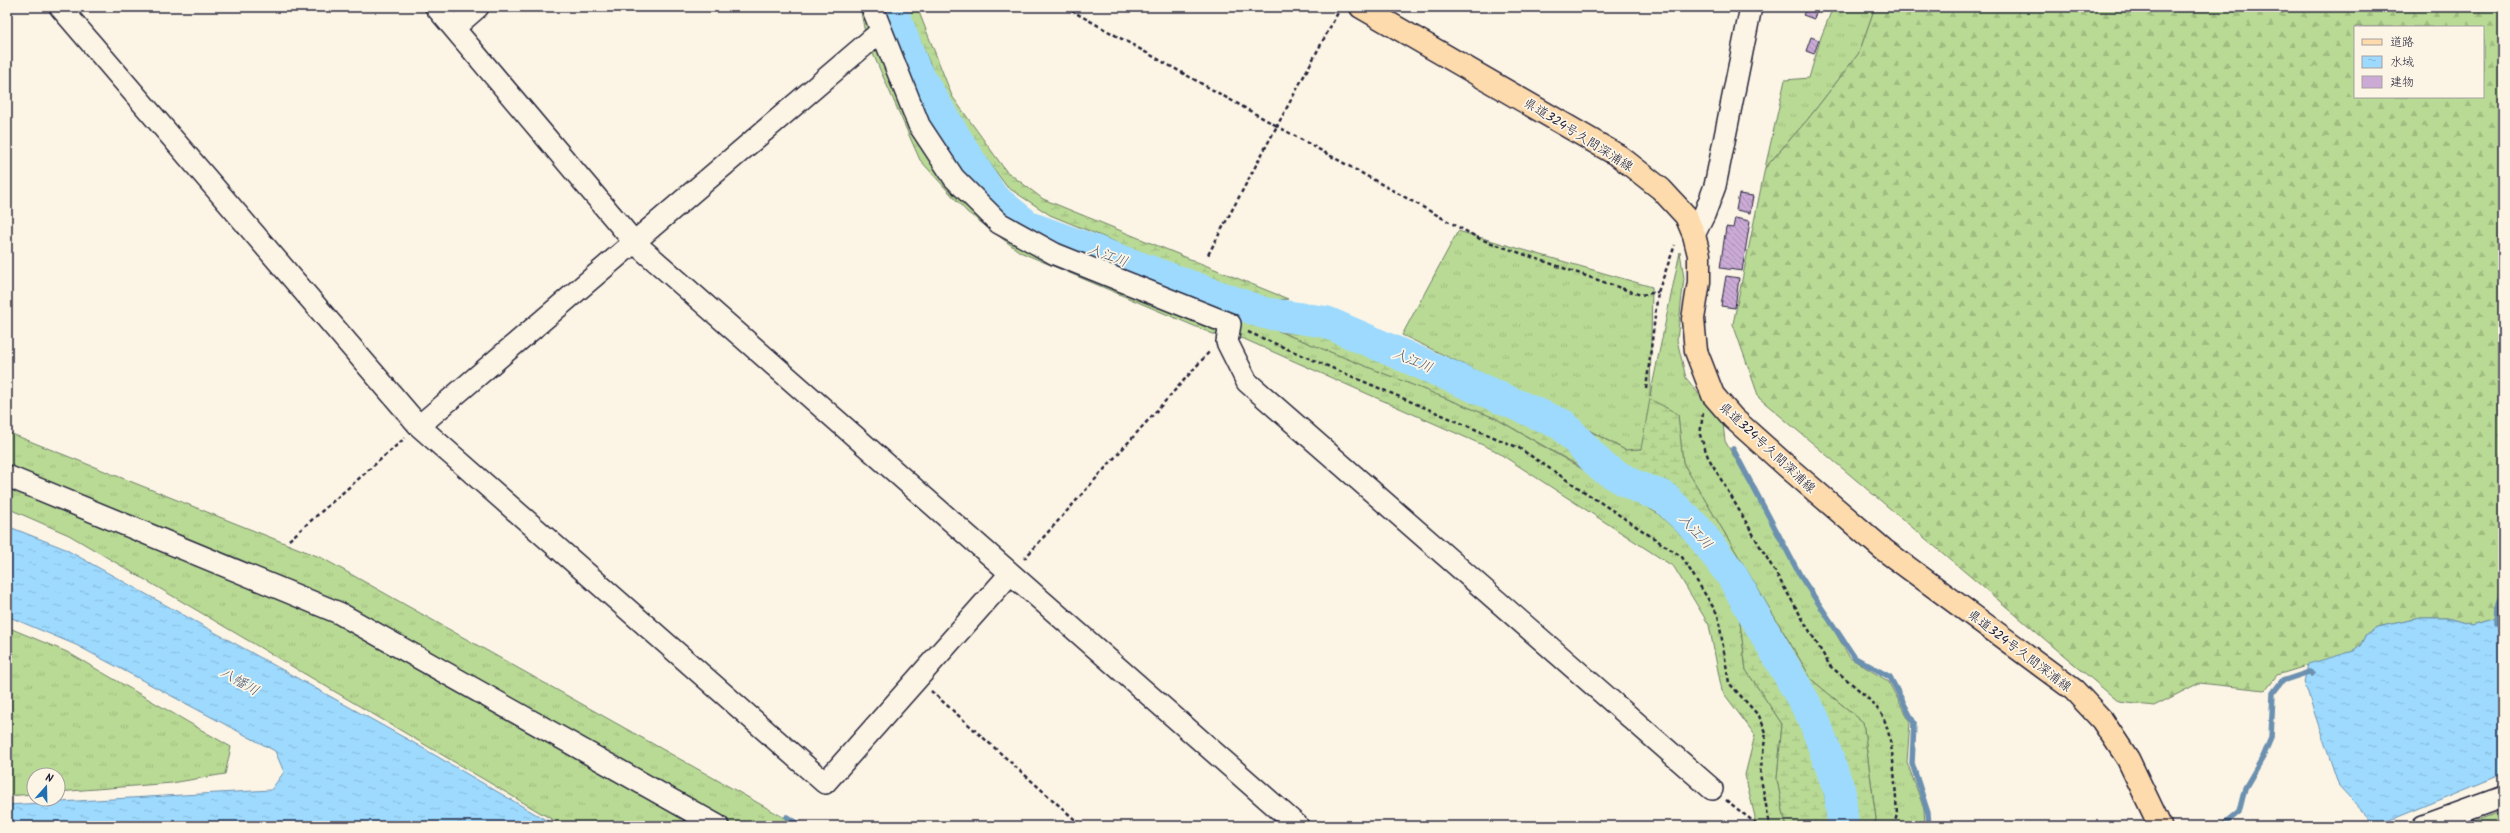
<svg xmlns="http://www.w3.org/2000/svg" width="2510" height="833" viewBox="0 0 2510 833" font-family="Kalam,'Klee One',sans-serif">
  <defs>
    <pattern id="grass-tufts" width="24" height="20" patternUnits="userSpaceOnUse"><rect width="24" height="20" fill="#b9da94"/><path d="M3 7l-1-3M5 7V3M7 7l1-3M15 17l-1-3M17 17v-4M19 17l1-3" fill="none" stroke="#9fbb80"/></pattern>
    <pattern id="forest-firs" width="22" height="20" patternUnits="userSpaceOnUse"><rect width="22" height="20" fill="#b9da94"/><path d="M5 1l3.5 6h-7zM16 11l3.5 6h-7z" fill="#9fbb80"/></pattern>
    <pattern id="wetland-marsh" width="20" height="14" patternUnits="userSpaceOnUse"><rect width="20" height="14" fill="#b9da94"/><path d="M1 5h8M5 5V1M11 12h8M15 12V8" fill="none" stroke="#9fbb80"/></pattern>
    <pattern id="water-ripples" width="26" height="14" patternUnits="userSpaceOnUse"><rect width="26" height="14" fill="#9ddafe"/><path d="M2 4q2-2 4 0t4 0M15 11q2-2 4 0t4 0" fill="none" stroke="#87bbdb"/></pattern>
    <pattern id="building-back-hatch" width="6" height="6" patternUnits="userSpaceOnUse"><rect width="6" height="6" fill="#cbabd6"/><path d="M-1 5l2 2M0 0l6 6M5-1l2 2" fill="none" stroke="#a48baf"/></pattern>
  </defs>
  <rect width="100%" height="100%" fill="#fcf5e5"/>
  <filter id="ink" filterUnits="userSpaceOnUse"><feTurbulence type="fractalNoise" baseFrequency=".025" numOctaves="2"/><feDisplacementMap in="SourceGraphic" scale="8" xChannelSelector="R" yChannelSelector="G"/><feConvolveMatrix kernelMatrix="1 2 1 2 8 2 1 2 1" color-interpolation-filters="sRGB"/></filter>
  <g filter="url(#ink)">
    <path fill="url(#grass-tufts)" stroke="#6e7e68" d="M860,7H879L924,113L988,200L1027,230L1495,418L1657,513L1699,552L1738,607L1746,670L1782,724L1777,779L1786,826H1754L1755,817L1745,775L1755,735L1722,691L1709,625L1674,567L1494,450L1244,339L1213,334L1020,252L967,212L920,160L866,38Z
      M1833,7H1875L1859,53L1808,119L1765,168L1785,80L1809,78L1821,37Z
      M1458,231L1652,287L1650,396L1680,252L1684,278L1677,340L1686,378L1723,424L1725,441L1850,658L1888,681L1910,722L1907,762L1924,809L1925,826H1874L1876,818L1863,722L1812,680L1683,463L1678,414L1641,449L1625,450L1519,391L1402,335Z
      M7,432L322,558L799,826H563L69,535L7,508Z
      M7,627L67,652L231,747L225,774L172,783L58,792V775H34V794L7,796Z
      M2503,811V826H2461Z"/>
    <path fill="url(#forest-firs)" stroke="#6e7e68" fill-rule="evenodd" d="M1875,7H2503V616L2472,625L2447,618H2421L2377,627L2366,634L2360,646L2354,651L2277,675L2265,690L2199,683L2154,706L2119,702L1759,398L1733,324L1765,168L1808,119L1859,53ZM2355,27H2483V97H2355Z"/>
    <path fill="url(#wetland-marsh)" stroke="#6e7e68" d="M906,7H917L952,96L1006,171L1043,199L1288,299L1262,302L1050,215L1007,187L947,104Z
      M1331,331L1502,402L1573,442L1591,473L1495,418L1283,333Z
      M1650,399L1678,414L1683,463L1812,680L1863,722L1876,819L1874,826H1851L1838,740L1698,509L1633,475L1580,426L1625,450L1641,449Z
      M1738,607L1812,736L1831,826H1786L1777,779L1782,724L1746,670Z"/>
    <path fill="url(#water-ripples)" stroke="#6c90b0" d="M7,526L63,548L414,743L556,826H7V805L271,790L284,772L275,751L76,645L7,616Z
      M2503,616V774L2376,826L2339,786L2304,682L2308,664L2354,651L2360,646L2366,634L2377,627L2421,618H2447L2472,625Z"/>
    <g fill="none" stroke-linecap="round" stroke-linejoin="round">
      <path stroke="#6c90b0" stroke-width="5.5" d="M1733,449L1801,577L1855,658L1890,677L1914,723L1912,763L1928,813L1929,826
        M2496,624L2497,606L2503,591
        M787,817L802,826
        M2222,826L2239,812L2245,788L2263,757L2271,738L2273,693L2282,681L2309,672L2312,673"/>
      <path stroke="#9ddafe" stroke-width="32" d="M891,7L915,70L957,140L993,198L1029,227L1264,313L1326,322L1563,425L1602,467L1635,486L1664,497L1697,529L1731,574L1813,717L1840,792L1843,826"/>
    </g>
    <path fill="url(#building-back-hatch)" stroke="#22223b" d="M1807,7H1818L1814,19L1803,15Z
      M1811,37L1819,40L1814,54L1806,51Z
      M1739,194L1753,196L1750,213L1736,210Z
      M1735,218L1750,221L1742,271L1720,268L1726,227L1733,228Z
      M1726,276L1739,278L1735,308L1721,306Z"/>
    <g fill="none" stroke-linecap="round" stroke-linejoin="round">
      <g stroke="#22223b" stroke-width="24">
        <path id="minor" d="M60,7L419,426L825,783L1010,574
          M436,7L635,243L1298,826
          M872,7L919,125L954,178L999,223L1055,254L1230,324L1227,342L1247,382L1712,789
          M454,28L478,7
          M1694,235L1704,215L1715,186L1751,7
          M419,426L880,32
          M7,476L339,613L718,826
          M2423,826L2503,797"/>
      </g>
      <g stroke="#22223b" stroke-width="25">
        <path id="major" d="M1361,7L1619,156L1661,189L1686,216L1694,235L1699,255V282L1693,319L1696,351L1713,395L1733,418L1791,470L1884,550L2074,690L2102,720L2128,759L2160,826"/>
      </g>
      <path stroke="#22223b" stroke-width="2.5" stroke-dasharray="4 3" stroke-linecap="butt" d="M1065,7L1277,126L1208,255
        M1341,7L1277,126L1480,239L1641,295L1658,292
        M1248,332L1519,448L1682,557L1718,615L1729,683L1759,716L1766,732L1760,774L1770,826
        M1646,389L1658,292L1675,245
        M1703,413L1700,435L1708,457L1830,666C1847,680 1866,694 1880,712C1894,730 1895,790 1897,814L1894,826
        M289,540L405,438
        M1024,559L1210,351
        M931,691L1082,826
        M1726,800L1759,826"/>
      <use href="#minor" stroke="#fcf5e5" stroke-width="21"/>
      <use href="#major" stroke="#fedbac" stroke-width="22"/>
    </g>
  </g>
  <g text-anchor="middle" stroke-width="3.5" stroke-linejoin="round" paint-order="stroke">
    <g font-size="13" fill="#22223b" stroke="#fcf5e5">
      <text transform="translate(1579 134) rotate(32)" y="5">県道324号久間深浦線</text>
      <text transform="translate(1768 447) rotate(43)" y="5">県道324号久間深浦線</text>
      <text transform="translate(2020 650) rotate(37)" y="5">県道324号久間深浦線</text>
    </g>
    <g font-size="14" font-style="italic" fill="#475976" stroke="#fcf5e5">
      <text transform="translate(1108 255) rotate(20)" y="5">入江川</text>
      <text transform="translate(1413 360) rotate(23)" y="5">入江川</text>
      <text transform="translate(1696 531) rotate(48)" y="5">入江川</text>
      <text transform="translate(240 681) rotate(30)" y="5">八幡川</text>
    </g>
  </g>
  <rect width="2510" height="833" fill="none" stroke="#fcf5e5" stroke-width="24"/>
  <rect x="12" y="12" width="2486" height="809" fill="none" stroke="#22223b" stroke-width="1.5" filter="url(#ink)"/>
  <rect x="2354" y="26" width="130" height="72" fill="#fcf5e5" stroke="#a5a1a1"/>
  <rect x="2362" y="39" width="20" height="6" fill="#fedbac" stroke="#a5a1a1"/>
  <text x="2390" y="46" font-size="12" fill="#22223b">道路</text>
  <rect x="2362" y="56" width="20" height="12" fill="url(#water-ripples)" stroke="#a5a1a1"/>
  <text x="2390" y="66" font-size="12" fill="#22223b">水域</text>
  <rect x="2362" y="76" width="20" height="12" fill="#cbabd6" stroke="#a5a1a1"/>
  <text x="2390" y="86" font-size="12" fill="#22223b">建物</text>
  <g transform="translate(46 787) rotate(20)"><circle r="19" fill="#fcf5e5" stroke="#a5a1a1"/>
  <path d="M0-3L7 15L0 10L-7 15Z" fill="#1f6fb2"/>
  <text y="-6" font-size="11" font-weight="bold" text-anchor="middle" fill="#22223b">N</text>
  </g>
</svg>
